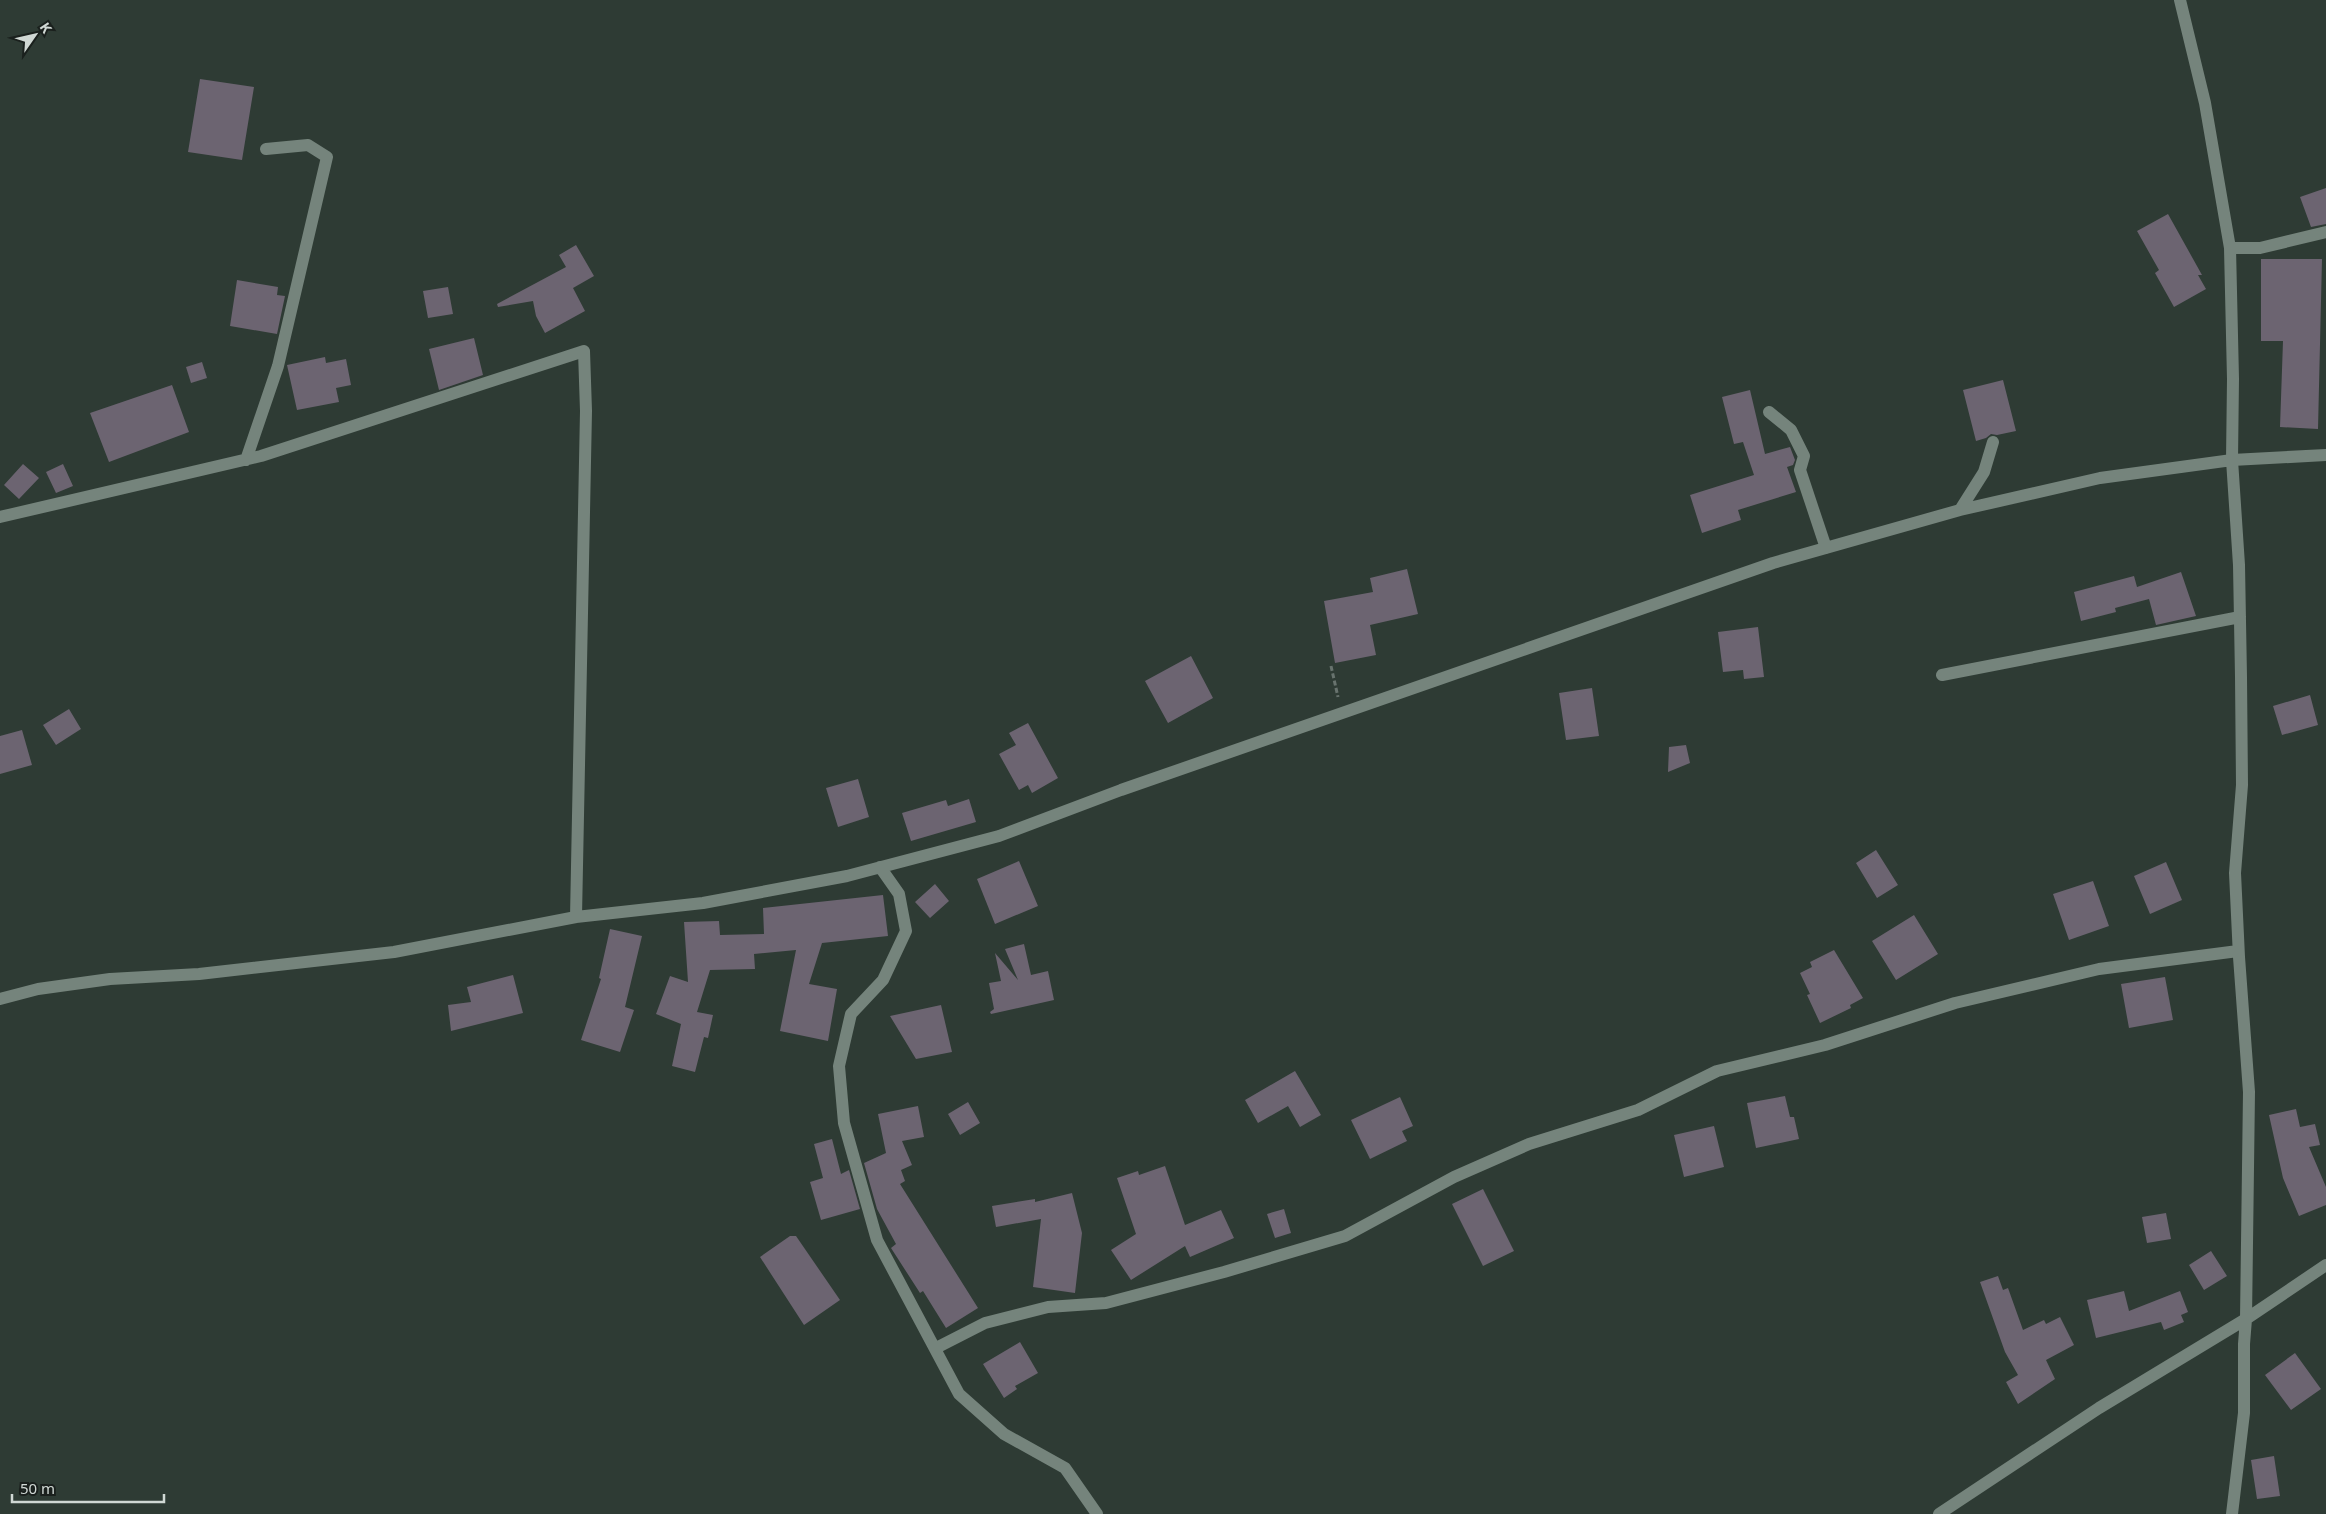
<svg xmlns="http://www.w3.org/2000/svg" width="2326" height="1514" viewBox="0 0 2326 1514" font-family="'Noto Sans',sans-serif">
  <rect width="100%" height="100%" fill="#2e3b34"/>
  <path fill="#6c6471" d="M200,79L254,87L242,160L188,152Z
    M2326,188V224L2311,227L2300,197Z
    M2168,214L2202,275H2198L2206,289L2174,307L2155,273L2159,270L2137,231Z
    M576,245L594,276L573,288L585,311L545,333L536,316L533,301L498,307L497,304L566,267L559,255Z
    M2261,259H2322L2318,429L2280,427L2283,341H2261Z
    M237,280L278,287L277,295L285,296L277,334L230,326Z
    M448,287L453,314L428,318L423,291Z
    M474,338L483,375L439,390L429,349Z
    M325,357L326,363L346,359L351,385L336,388L339,402L297,410L287,365Z
    M202,362L207,378L191,383L186,367Z
    M2003,380L2016,431L1997,435L1991,434L1986,438L1976,441L1963,390Z
    M172,385L189,432L109,462L90,413Z
    M1750,390L1765,454L1790,447L1795,460L1793,465L1787,467L1796,492L1738,510L1741,520L1702,533L1690,495L1754,475L1743,442L1734,444L1722,397Z
    M23,464L39,478L19,499L4,485Z
    M63,464L73,486L56,493L46,472Z
    M1407,569L1418,614L1370,625L1376,655L1335,663L1324,601L1373,592L1370,578Z
    M2181,572L2196,616L2156,625L2149,599L2115,608L2116,612L2081,621L2074,592L2134,576L2137,587Z
    M1758,627L1764,677L1744,679L1743,670L1723,672L1718,632Z
    M1191,656L1213,698L1168,723L1145,681Z
    M1592,688L1599,736L1566,740L1559,693Z
    M2310,695L2318,725L2282,735L2273,706Z
    M69,709L81,729L56,745L43,725Z
    M1028,723L1058,778L1032,793L1028,785L1019,790L999,754L1016,745L1009,733Z
    M22,730L32,765L0,774V736Z
    M1686,745L1690,763L1668,772L1669,747Z
    M858,779L869,817L838,827L826,788Z
    M969,799L976,822L911,841L902,813L946,800L948,806Z
    M1876,850L1898,885L1877,898L1856,863Z
    M1019,861L1038,906L995,924L977,879Z
    M2166,862L2182,900L2150,914L2134,876Z
    M2093,881L2109,926L2069,940L2053,894Z
    M935,884L949,901L930,918L915,902Z
    M883,895L888,936L822,943L809,984L837,989L828,1041L780,1031L796,950L754,954L755,969L710,970L697,1012L713,1015L708,1038L704,1037L695,1072L672,1066L681,1024L656,1014L670,976L688,982L684,922L719,921L720,935L764,934L763,908Z
    M1914,915L1938,954L1896,980L1872,941Z
    M610,929L642,936L625,1007L634,1010L620,1052L581,1040L601,979L599,978Z
    M1024,944L1031,975L1048,971L1054,1000L991,1014L990,1012L994,1009L989,983L1001,981L995,953L1018,980L1005,949Z
    M1834,950L1863,998L1850,1005L1851,1008L1820,1023L1807,995L1810,994L1800,973L1812,967L1810,962Z
    M513,975L523,1013L451,1031L448,1005L471,1002L467,987Z
    M2165,977L2173,1020L2129,1028L2121,984Z
    M941,1005L952,1052L916,1059L890,1016Z
    M1295,1071L1321,1115L1300,1127L1288,1106L1258,1123L1245,1100Z
    M1785,1096L1790,1117H1794L1799,1139L1756,1148L1747,1103Z
    M1400,1097L1413,1126L1402,1131L1407,1141L1370,1159L1351,1120Z
    M968,1102L980,1123L960,1135L948,1114Z
    M918,1106L924,1137L902,1141L912,1165L901,1170L905,1181L900,1184L978,1308L946,1328L923,1291L920,1293L891,1248L896,1244L877,1209L864,1163L886,1153L878,1114Z
    M2296,1109L2300,1127L2315,1124L2320,1145L2309,1147L2326,1187V1205L2299,1216L2283,1178L2269,1115Z
    M1714,1126L1724,1167L1684,1177L1674,1135Z
    M832,1139L841,1174L849,1170L860,1209L821,1220L810,1182L823,1178L814,1144Z
    M1165,1166L1185,1225L1221,1210L1234,1238L1190,1257L1185,1246L1131,1280L1111,1250L1136,1234L1117,1178L1138,1171L1139,1175Z
    M1483,1189L1514,1251L1483,1266L1452,1204Z
    M1072,1193L1082,1233L1075,1293L1033,1287L1041,1219L996,1227L992,1206L1035,1199V1202Z
    M1284,1209L1291,1233L1275,1238L1267,1214Z
    M2166,1213L2171,1239L2147,1243L2142,1217Z
    M790,1236H796L840,1300L804,1325L760,1257Z
    M2211,1251L2227,1276L2204,1290L2189,1265Z
    M1998,1276L2003,1290L2008,1288L2023,1330L2044,1320L2046,1324L2060,1317L2074,1345L2046,1360L2055,1379L2018,1404L2006,1382L2018,1375L2005,1352L1980,1282Z
    M2124,1291L2129,1311L2180,1291L2188,1312L2181,1315L2184,1322L2164,1330L2161,1322L2096,1338L2087,1300Z
    M1020,1342L1038,1373L1015,1386L1017,1389L1004,1398L983,1364Z
    M2295,1353L2321,1389L2291,1410L2265,1375Z
    M2274,1456L2280,1496L2257,1499L2251,1460Z"/>
  <g fill="none" stroke-linecap="round" stroke-linejoin="round">
    <path stroke="#68736e" stroke-width="3" stroke-dasharray="5 2.5" stroke-linecap="butt" d="M1331,666L1338,697"/>
    <path stroke="#75847c" stroke-width="12" d="M2180,0L2205,103L2230,248L2233,379L2232,460L2239,565L2241,677L2242,785L2235,873L2239,957L2249,1092L2246,1319L2244,1344V1413L2232,1514
      M2230,248H2260L2326,232
      M1769,412L1791,430L1804,456L1800,470L1826,548
      M246,460L278,366L327,157L308,145L266,149
      M1960,510L1984,472L1993,442
      M0,517L261,456L584,351L586,411L576,917
      M1942,675L2240,617
      M880,867L899,894L906,931L883,980L851,1014L839,1066L844,1123L877,1240L959,1394L1004,1434L1065,1468L1097,1514
      M0,999L38,989L110,979L199,974L394,952L576,917L703,903L847,876L999,836L1121,790L1773,563L1960,510L2100,478L2232,460L2326,455
      M936,1348L985,1323L1048,1307L1106,1303L1224,1272L1345,1236L1454,1177L1529,1144L1638,1110L1717,1071L1825,1045L1955,1003L2099,969L2238,951
      M1939,1514L2099,1408L2246,1319L2326,1265"/>
  </g>
  <g transform="translate(35 35) rotate(56)" stroke="#1a201d" stroke-width="4" paint-order="stroke">
  <path d="M0-4L9 19L0 12L-9 19Z" fill="#d0d8d4"/>
  <text y="-8" font-size="14" font-weight="bold" text-anchor="middle" fill="#d0d8d4">K</text>
  </g>
  <path d="M12 1494v8h152v-8" fill="none" stroke="#d0d8d4" stroke-width="2.5"/>
  <text x="20" y="1494" font-size="15" fill="#d0d8d4" stroke="#1a201d" stroke-width="4" paint-order="stroke">50 m</text>
</svg>
